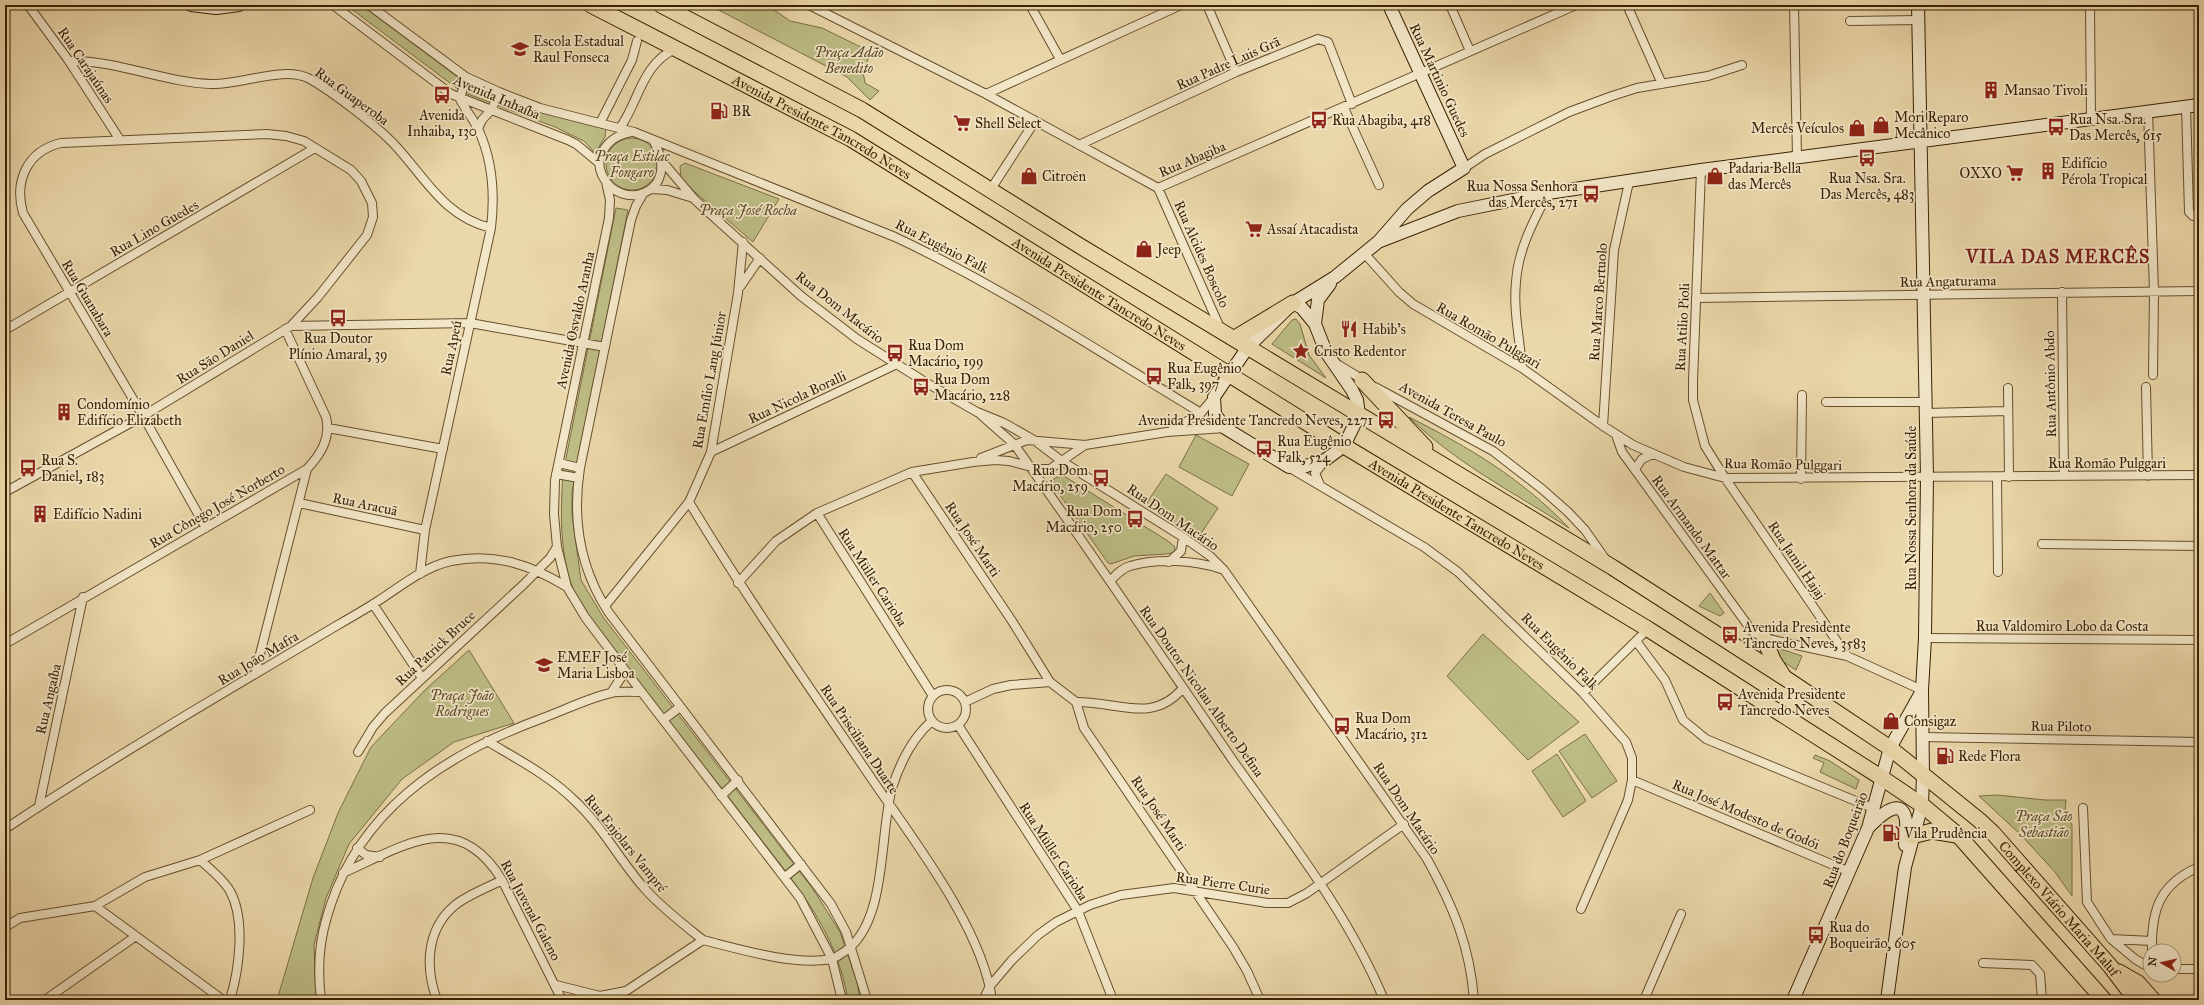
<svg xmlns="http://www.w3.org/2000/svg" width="2204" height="1005" viewBox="0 0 2204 1005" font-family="'IM FELL Great Primer',serif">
  <rect width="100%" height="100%" fill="#ebd8aa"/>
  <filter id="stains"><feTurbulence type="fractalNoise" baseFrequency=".005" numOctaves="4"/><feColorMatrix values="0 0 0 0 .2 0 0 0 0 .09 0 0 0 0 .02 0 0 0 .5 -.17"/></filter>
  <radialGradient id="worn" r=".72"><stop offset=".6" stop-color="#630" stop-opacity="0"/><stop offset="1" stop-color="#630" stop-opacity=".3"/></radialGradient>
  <path fill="#bdbd85" stroke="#7b6f44" d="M346,5H361L459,78L532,110L606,129L605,137L595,153L584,141L555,127L462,92Z
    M709,5H767L790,21L822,28L871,52L863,72L865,83L879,91L870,100L847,77Z
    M606 164a26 26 0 1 1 52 0a26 26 0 1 1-52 0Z
    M685,163L779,199L753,242L681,180L680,166Z
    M616,208L628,210L572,492V515L581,580L603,617L813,889L840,932L857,982L860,1000H848C836,930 798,888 757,834C713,775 664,718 620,659C607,642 591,625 581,606C559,567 560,517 563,473Z
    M1296,319L1300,324L1309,355L1326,378L1272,344L1292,320Z
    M1409,417C1470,448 1521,478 1569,528C1515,493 1455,463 1409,417Z
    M1196,435L1249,464L1232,496L1179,467Z
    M1166,474L1218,508L1198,538L1146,504Z
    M1059,476H1064L1168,541L1175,547L1174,552L1167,554L1134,556L1111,564L1108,563L1050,481Z
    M1710,593L1724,613L1720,616L1699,606Z
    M1483,634L1579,722L1528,760L1447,676Z
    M1778,648L1802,656L1796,670L1776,657V650Z
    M469,650L514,723L454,742L402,779L349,844L326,898L314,945L316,1000H277L313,878L338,813L371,747L425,690Z
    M1585,734L1617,781L1592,798L1559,751Z
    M1557,754L1586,801L1563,817L1532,771Z
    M1815,755L1830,761L1859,780L1856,789L1820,772L1824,763L1813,758Z
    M1997,795L2045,800H2066L2065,812L2072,825V896L2055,872L2021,835L1979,796Z"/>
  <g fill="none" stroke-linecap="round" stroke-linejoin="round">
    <g stroke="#664f2c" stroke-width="10">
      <path id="street" d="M28,5L69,61L120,140
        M333,5L451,94L568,140L576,144L599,163
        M369,5L466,77L499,92L540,108L634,132L895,237C1000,286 1101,353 1201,413
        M809,5L986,94L1158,188
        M1030,5L1060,59
        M1207,5L1236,72
        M1450,5L1470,51
        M1627,5L1662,84
        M1794,5L1797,158
        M2090,5L2091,118
        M1850,21L1919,20
        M69,61C118,60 165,83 212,84C242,85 284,65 310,79C333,92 374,124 392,142C424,175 442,216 491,228
        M986,94L1181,5
        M2186,106L2189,212L2193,216H2199
        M1344,108L1379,185
        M2148,111L2154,291L2153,375
        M600,123L632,60L637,41
        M620,128C639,101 642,64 675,49
        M478,129L482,120L492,109L499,92
        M631,132C617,135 607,141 601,155C598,162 599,168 602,175C620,214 684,193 653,140
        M1079,145L1236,72L1318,39L1328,42L1352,104
        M662,161L695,200L801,296L857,339L925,382L977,412L1004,423L1034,440L1063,462L1183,537L1210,556L1224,570L1427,859C1453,906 1470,946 1474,1000
        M1464,168L1485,154L1569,112L1612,96L1637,88L1708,76L1742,65
        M1701,170L1693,381V400L1705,446L1725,478L1847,656
        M606,182L610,200L609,218L555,480L554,514L557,547L567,587L585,617L624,669L800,898L832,959L842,1000
        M1158,188L1576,5
        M1158,188L1221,330
        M652,189L667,190L693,198
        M991,189L1035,121
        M643,194L636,206L631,220L580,468C572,519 580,569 609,613L831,904L846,932L867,1000
        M1364,253L1399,292L1413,304L1522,368L1603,426L1633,445L1684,467L1725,478L2199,475
        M740,287L760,258
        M2062,292L2064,476
        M1696,298L2199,291
        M291,326L470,323L605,347
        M5,330L315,148
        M1337,364L1365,381
        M1522,368C1520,340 1513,310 1516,282C1518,250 1533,222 1548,193
        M1375,387L1493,451L1542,489L1568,512L1585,530L1606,560
        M2146,387L2148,476
        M2008,388L2009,477
        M1826,402H1925
        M1926,413L2008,411
        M981,415L1014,444C1089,549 1161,656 1234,762C1288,838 1348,913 1384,1000
        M1603,426L1614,250L1629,182
        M328,428L443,449
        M1172,430L1201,413L1214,397
        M1616,435L1622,452L1752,631L1764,638L1847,656L1922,690
        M711,452L895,365
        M981,458L1027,440L1085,445L1167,432L1225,428
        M559,463L580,468
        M1290,468L1424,547L1458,572L1583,693L1626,742L1632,758V780L1628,800L1581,909
        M1635,469L1642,459L1653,454
        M912,472L1012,621L1050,682L1076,702
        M556,474L579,478
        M1997,477L1998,572
        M1801,479L1802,395
        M1320,485L1315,473L1324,462
        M5,492L143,416L291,326L318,297L367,235L373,217L372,203L361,181L351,170L304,141L286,136L267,134L61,143C27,151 14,181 23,213L143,416L206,528
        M689,502C744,593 805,681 865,769C907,832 982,925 992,1000
        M299,503L425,530
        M817,513L933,696
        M2042,544L2199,546
        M1169,562L1181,551L1183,537
        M420,574L425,530L491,228C495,194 493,162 479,131C474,119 465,110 460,99L466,77
        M1110,581C1116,575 1122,568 1130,566C1156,558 1195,560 1221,569
        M738,583L776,541L817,513L912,472L973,462L995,460L1009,461L1039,469H1050L1085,445
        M373,604L422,678
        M605,606L689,502L711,452L738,293L743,242
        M1925,638L2199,640
        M1636,641L1665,680L1683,720L1706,739L1875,809
        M5,644L307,469C321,454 331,438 326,417L285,329
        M255,674L307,469
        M928 709a19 19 0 1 1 38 0a19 19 0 1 1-38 0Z
        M611,693L622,676L624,669
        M1583,693L1648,629
        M965,702L993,689L1011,685L1050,682
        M1076,702L1084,728L1233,947L1247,971L1260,1000
        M1076,702C1117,701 1152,725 1183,688
        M663,720L680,707
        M958,725L1078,911L1113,1000
        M1922,737L2199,742
        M487,741C517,759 550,776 575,801C603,827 620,861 645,889C662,908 683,924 703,940
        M358,752L373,727L385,713L523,585L550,558L557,547
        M1632,780L1850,872
        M721,796L738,780
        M39,806L83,597
        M2083,808L2087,902L2111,939L2135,959L2150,968
        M5,829C113,757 225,692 336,626C350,618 364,610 378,601C401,586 424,567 451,561C495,552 531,565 567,587
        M357,848L366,855L380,857
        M200,860C210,869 223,879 230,891C246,920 239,970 230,1000
        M343,873C404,846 457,807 502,880L562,1000
        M785,877L801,864
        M95,906L145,877L200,860L310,810
        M5,927L20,918L95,906L223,1000
        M2111,939L2152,941
        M2152,951C2151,911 2159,884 2199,867
        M1983,963L2032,965L2040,974L2042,1000
        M2174,969H2199
        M556,985L600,996L626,991L703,940C739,949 794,966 831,959C835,959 840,954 844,952C888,923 879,834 892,788C900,763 912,738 932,721
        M5,998L6,1000
        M45,1000L136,936
        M321,1000C316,957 321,928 337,888C374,799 456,750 543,718C565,710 588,698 611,693C620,691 631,692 641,692
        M437,1000C425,968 426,930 454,906C467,895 487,888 502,880
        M572,1000L588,994
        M983,1000L990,986L1012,960L1038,935L1056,922L1090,905L1121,895L1174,888L1267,903H1288L1307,893L1404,824
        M1644,1000L1681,914"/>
    </g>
    <g stroke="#392102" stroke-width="14">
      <path id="secondary" d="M191,5L216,8L239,5
        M1379,241L1407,209L1428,191L1464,168L1389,5
        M1293,303L1302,308L1315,324L1326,352L1352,390L1357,400L1359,415L1344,446L1325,460L1303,467H1289L1225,428L1215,414L1214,397L1248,347L1293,303L1335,277L1378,242L1458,211L1548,193L1701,170L2199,105
        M1315,324L1318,300L1330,284
        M1870,826C1876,820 1899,796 1905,816C1908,824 1905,836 1905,845
        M1793,1000L1868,828L1890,748L1922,691
        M1887,1000L1905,867L1922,805L1923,775L1922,690L1925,638L1927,477L1918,5"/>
    </g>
    <g stroke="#392102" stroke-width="17">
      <g id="highway">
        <path id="s1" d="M591,5L851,139L1344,446L1648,629L1882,778L1922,805L1959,836L2104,1000"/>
        <path id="s2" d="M661,5L862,110L1080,246L1612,567L1785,678L1890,748L1979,820L1993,833L2111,967L2136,1000"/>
        <path d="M1235,338L1293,303"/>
        <path d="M1362,380L1425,447"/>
        <path d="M1764,638L1773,660L1782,674"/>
        <path d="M1912,836L1932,831L1956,835"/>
        <path d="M2119,972L2138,983L2153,1000"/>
      </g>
    </g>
    <use href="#street" stroke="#f2e6c8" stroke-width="8"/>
    <use href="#secondary" stroke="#f2e6c8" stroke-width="12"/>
    <use href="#highway" stroke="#ebd8aa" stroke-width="15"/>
  </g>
  <defs>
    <g id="school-bare" transform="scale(1.38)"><path d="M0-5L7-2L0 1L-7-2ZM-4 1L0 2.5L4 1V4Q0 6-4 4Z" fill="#8f2418" stroke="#f2e6c8" stroke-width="2.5" paint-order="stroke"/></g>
    <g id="building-bare" transform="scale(1.38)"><path d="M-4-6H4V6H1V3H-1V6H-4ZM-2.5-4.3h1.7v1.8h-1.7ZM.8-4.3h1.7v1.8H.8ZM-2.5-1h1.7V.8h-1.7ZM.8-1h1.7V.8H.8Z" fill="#8f2418" stroke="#f2e6c8" stroke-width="2.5" paint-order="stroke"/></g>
    <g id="bus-bare" transform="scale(1.38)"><path d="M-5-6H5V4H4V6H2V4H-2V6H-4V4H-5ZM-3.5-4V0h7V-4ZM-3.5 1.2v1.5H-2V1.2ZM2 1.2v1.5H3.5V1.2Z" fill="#8f2418" stroke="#f2e6c8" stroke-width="2.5" paint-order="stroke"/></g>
    <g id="fuel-bare" transform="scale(1.38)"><path d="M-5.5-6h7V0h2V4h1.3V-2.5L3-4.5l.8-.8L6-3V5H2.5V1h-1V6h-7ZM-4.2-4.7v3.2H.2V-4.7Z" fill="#8f2418" stroke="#f2e6c8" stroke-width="2.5" paint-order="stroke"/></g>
    <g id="supermarket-bare" transform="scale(1.38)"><path d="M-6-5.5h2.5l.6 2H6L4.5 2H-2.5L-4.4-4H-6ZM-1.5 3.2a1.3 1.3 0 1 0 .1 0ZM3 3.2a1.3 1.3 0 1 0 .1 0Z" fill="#8f2418" stroke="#f2e6c8" stroke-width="2.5" paint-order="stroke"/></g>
    <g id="shop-bare" transform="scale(1.38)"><path d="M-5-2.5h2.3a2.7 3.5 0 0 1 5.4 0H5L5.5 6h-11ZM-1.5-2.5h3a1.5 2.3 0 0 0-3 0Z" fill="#8f2418" stroke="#f2e6c8" stroke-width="2.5" paint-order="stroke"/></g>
    <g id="restaurant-bare" transform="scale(1.38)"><path d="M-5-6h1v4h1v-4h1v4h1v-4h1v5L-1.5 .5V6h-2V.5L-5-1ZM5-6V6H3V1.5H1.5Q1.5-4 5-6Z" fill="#8f2418" stroke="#f2e6c8" stroke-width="2.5" paint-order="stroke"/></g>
    <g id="sight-bare" transform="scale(1.38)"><path d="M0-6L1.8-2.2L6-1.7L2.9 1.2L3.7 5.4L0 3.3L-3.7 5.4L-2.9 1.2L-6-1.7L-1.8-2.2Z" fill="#8f2418" stroke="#f2e6c8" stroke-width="2.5" paint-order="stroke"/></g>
  </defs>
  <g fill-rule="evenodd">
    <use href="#school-bare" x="520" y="49"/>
    <use href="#building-bare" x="1991" y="90"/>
    <use href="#bus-bare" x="442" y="95"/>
    <use href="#fuel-bare" x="719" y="111"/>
    <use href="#bus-bare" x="1319" y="120"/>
    <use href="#supermarket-bare" x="962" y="123"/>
    <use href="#shop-bare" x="1881" y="125"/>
    <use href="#bus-bare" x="2056" y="127"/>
    <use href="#shop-bare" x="1857" y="128"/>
    <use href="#bus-bare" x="1867" y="158"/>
    <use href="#building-bare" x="2048" y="171"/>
    <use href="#supermarket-bare" x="2015" y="173"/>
    <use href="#shop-bare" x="1029" y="176"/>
    <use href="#shop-bare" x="1715" y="176"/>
    <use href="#bus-bare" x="1591" y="194"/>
    <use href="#supermarket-bare" x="1254" y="229"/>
    <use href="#shop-bare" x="1144" y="249"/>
    <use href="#bus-bare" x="338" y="318"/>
    <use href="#restaurant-bare" x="1349" y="329"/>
    <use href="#sight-bare" x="1301" y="351"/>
    <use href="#bus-bare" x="895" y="353"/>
    <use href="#bus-bare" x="1154" y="376"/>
    <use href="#bus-bare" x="921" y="387"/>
    <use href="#building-bare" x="64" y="412"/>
    <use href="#bus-bare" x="1386" y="420"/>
    <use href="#bus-bare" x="1264" y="449"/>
    <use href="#bus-bare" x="28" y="468"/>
    <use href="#bus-bare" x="1101" y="478"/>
    <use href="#building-bare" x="40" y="514"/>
    <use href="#bus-bare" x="1135" y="519"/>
    <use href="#bus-bare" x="1730" y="635"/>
    <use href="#school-bare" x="544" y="665"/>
    <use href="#bus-bare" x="1725" y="702"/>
    <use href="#shop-bare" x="1891" y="721"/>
    <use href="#bus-bare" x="1342" y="726"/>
    <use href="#fuel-bare" x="1945" y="756"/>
    <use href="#fuel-bare" x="1891" y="833"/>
    <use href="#bus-bare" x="1816" y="935"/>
  </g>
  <g text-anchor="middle" stroke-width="3.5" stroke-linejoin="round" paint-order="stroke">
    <g font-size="14" fill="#392102" stroke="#f2e6c8" text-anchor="start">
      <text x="533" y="46">Escola Estadual<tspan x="533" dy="16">Raul Fonseca</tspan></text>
      <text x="2004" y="95">Mansao Tivoli</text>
      <text x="732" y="116">BR</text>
      <text x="442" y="120" text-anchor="middle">Avenida<tspan x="442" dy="16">Inhaiba, 130</tspan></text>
      <text x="1894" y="122">Mori Reparo<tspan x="1894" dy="16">Mecânico</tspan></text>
      <text x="2069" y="124">Rua Nsa. Sra.<tspan x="2069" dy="16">Das Mercês, 615</tspan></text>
      <text x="1332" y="125">Rua Abagiba, 418</text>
      <text x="975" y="128">Shell Select</text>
      <text x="1844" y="133" text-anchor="end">Mercês Veículos</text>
      <text x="2061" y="168">Edifício<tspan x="2061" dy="16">Pérola Tropical</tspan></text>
      <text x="1728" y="173">Padaria Bella<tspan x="1728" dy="16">das Mercês</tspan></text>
      <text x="2002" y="178" text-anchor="end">OXXO</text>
      <text x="1042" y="181">Citroën</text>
      <text x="1867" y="183" text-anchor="middle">Rua Nsa. Sra.<tspan x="1867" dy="16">Das Mercês, 483</tspan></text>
      <text x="1578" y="191" text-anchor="end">Rua Nossa Senhora<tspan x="1578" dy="16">das Mercês, 271</tspan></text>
      <text x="1267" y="234">Assaí Atacadista</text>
      <text x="1157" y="254">Jeep</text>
      <text x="1362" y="334">Habib's</text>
      <text x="338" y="343" text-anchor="middle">Rua Doutor<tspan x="338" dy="16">Plínio Amaral, 39</tspan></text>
      <text x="908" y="350">Rua Dom<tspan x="908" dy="16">Macário, 199</tspan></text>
      <text x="1314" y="356">Cristo Redentor</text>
      <text x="1167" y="373">Rua Eugênio<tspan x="1167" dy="16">Falk, 397</tspan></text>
      <text x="934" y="384">Rua Dom<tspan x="934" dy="16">Macário, 228</tspan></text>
      <text x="77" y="409">Condomínio<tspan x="77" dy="16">Edifício Elizabeth</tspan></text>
      <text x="1373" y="425" text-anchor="end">Avenida Presidente Tancredo Neves, 2271</text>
      <text x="1277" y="446">Rua Eugênio<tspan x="1277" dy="16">Falk, 524</tspan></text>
      <text x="41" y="465">Rua S.<tspan x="41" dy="16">Daniel, 183</tspan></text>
      <text x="1088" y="475" text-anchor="end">Rua Dom<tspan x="1088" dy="16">Macário, 259</tspan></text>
      <text x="1122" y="516" text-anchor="end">Rua Dom<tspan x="1122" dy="16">Macário, 250</tspan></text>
      <text x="53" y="519">Edifício Nadini</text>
      <text x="1743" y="632">Avenida Presidente<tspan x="1743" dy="16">Tancredo Neves, 3583</tspan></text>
      <text x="557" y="662">EMEF José<tspan x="557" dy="16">Maria Lisboa</tspan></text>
      <text x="1738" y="699">Avenida Presidente<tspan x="1738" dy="16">Tancredo Neves</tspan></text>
      <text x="1355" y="723">Rua Dom<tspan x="1355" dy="16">Macário, 312</tspan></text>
      <text x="1904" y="726">Consigaz</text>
      <text x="1958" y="761">Rede Flora</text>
      <text x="1904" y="838">Vila Prudência</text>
      <text x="1829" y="932">Rua do<tspan x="1829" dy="16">Boqueirão, 605</tspan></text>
    </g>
    <g font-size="14" font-style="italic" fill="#5a4823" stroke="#f2e6c8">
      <text x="849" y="57">Praça Adão<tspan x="849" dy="16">Benedito</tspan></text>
      <text x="632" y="161">Praça Estilac<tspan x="632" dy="16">Fongaro</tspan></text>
      <text x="748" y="215">Praça José Rocha</text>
      <text x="462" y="700">Praça João<tspan x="462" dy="16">Rodrigues</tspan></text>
      <text x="2044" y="821">Praça São<tspan x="2044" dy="16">Sebastião</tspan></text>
    </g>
    <g font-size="14" fill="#392102" stroke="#f2e6c8">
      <text transform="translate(1228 63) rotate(-24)" y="5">Rua Padre Luis Grã</text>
      <text transform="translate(86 65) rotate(56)" y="5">Rua Carajaúnas</text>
      <text transform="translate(1440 80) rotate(65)" y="5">Rua Martinio Guedes</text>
      <text transform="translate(352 96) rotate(36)" y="5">Rua Guaperoba</text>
      <text transform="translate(497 97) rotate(23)" y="5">Avenida Inhaíba</text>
      <text dy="5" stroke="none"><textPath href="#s1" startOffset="261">Avenida Presidente Tancredo Neves</textPath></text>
      <text transform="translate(1192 159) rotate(-23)" y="5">Rua Abagiba</text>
      <text transform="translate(154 228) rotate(-30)" y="5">Rua Lino Guedes</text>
      <text transform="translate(942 246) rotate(27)" y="5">Rua Eugênio Falk</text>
      <text transform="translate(1202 254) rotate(66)" y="5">Rua Alcides Boscolo</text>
      <text transform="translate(1948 281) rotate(-1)" y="5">Rua Angaturama</text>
      <text dy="5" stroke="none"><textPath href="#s1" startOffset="585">Avenida Presidente Tancredo Neves</textPath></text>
      <text transform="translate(88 298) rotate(59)" y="5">Rua Guanabara</text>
      <text transform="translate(1598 302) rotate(-86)" y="5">Rua Marco Bertuolo</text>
      <text transform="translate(840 307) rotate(38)" y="5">Rua Dom Macário</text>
      <text transform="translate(575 320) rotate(-78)" y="5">Avenida Osvaldo Aranha</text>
      <text transform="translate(1682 327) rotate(-87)" y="5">Rua Atilio Pioli</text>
      <text transform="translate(1489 335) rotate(30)" y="5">Rua Romão Pulggari</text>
      <text transform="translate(451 348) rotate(-78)" y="5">Rua Apeú</text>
      <text transform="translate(215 357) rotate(-32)" y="5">Rua São Daniel</text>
      <text transform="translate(709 380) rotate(-80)" y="5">Rua Emílio Lang Júnior</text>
      <text transform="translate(2050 384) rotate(-91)" y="5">Rua Antônio Abdo</text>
      <text transform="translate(797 397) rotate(-25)" y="5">Rua Nicola Boralli</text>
      <text transform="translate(1453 414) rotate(29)" y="5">Avenida Teresa Paulo</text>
      <text x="2107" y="468">Rua Romão Pulggari</text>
      <text transform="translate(1783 464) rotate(1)" y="5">Rua Romão Pulggari</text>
      <text transform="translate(365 504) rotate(12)" y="5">Rua Aracuã</text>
      <text transform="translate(217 506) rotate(-30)" y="5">Rua Cônego José Norberto</text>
      <text transform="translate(1911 508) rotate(-90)" y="5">Rua Nossa Senhora da Saúde</text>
      <text dy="5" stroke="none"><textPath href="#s1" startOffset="1005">Avenida Presidente Tancredo Neves</textPath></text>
      <text transform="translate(1173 517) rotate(34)" y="5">Rua Dom Macário</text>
      <text transform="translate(1692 527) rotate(54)" y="5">Rua Armando Mattar</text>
      <text transform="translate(973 539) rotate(56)" y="5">Rua José Marti</text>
      <text transform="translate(1797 560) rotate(56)" y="5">Rua Jamil Hajaj</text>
      <text transform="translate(873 577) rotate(57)" y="5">Rua Müller Carioba</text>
      <text x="2062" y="631">Rua Valdomiro Lobo da Costa</text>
      <text transform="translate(435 648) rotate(-43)" y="5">Rua Patrick Bruce</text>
      <text transform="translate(1560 651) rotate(45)" y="5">Rua Eugênio Falk</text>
      <text transform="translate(258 658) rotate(-31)" y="5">Rua João Mafra</text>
      <text transform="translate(1202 691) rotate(55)" y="5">Rua Doutor Nicolau Alberto Defina</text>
      <text transform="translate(48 699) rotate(-77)" y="5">Rua Angaíba</text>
      <text transform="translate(2061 726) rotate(1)" y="5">Rua Piloto</text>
      <text transform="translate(860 739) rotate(56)" y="5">Rua Prisciliana Duarte</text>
      <text transform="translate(1407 808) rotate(56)" y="5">Rua Dom Macário</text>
      <text transform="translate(1159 813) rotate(56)" y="5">Rua José Marti</text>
      <text transform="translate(1746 814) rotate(23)" y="5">Rua José Modesto de Godói</text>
      <text transform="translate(1845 840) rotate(-69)" y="5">Rua do Boqueirão</text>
      <text transform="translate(626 843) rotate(51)" y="5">Rua Enjolars Vampré</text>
      <text transform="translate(1054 851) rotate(57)" y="5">Rua Müller Carioba</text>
      <text transform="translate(1223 883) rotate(8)" y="5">Rua Pierre Curie</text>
      <text dy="5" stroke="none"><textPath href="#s2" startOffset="1671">Complexo Viário Maria Maluf</textPath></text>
      <text transform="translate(531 910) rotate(62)" y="5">Rua Juvenal Galeno</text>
    </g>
    <g font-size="18" font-weight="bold" letter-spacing="1" fill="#7a1f14" stroke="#f2e6c8">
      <text x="2058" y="263">VILA DAS MERCÊS</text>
    </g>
  </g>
  <rect width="2204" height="1005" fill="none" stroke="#ebd8aa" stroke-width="20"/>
  <rect x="6" y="6" width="2192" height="993" fill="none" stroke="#392102" stroke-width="2"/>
  <rect x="10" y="10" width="2184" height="985" fill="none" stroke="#392102"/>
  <g transform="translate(2162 963) rotate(278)"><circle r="19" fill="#f2e6c8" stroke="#a89779"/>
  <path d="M0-3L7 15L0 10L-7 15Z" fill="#8f2418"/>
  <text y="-6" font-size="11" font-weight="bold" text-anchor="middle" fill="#392102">N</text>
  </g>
  <rect width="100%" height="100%" filter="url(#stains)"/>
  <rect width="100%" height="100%" fill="url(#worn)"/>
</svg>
